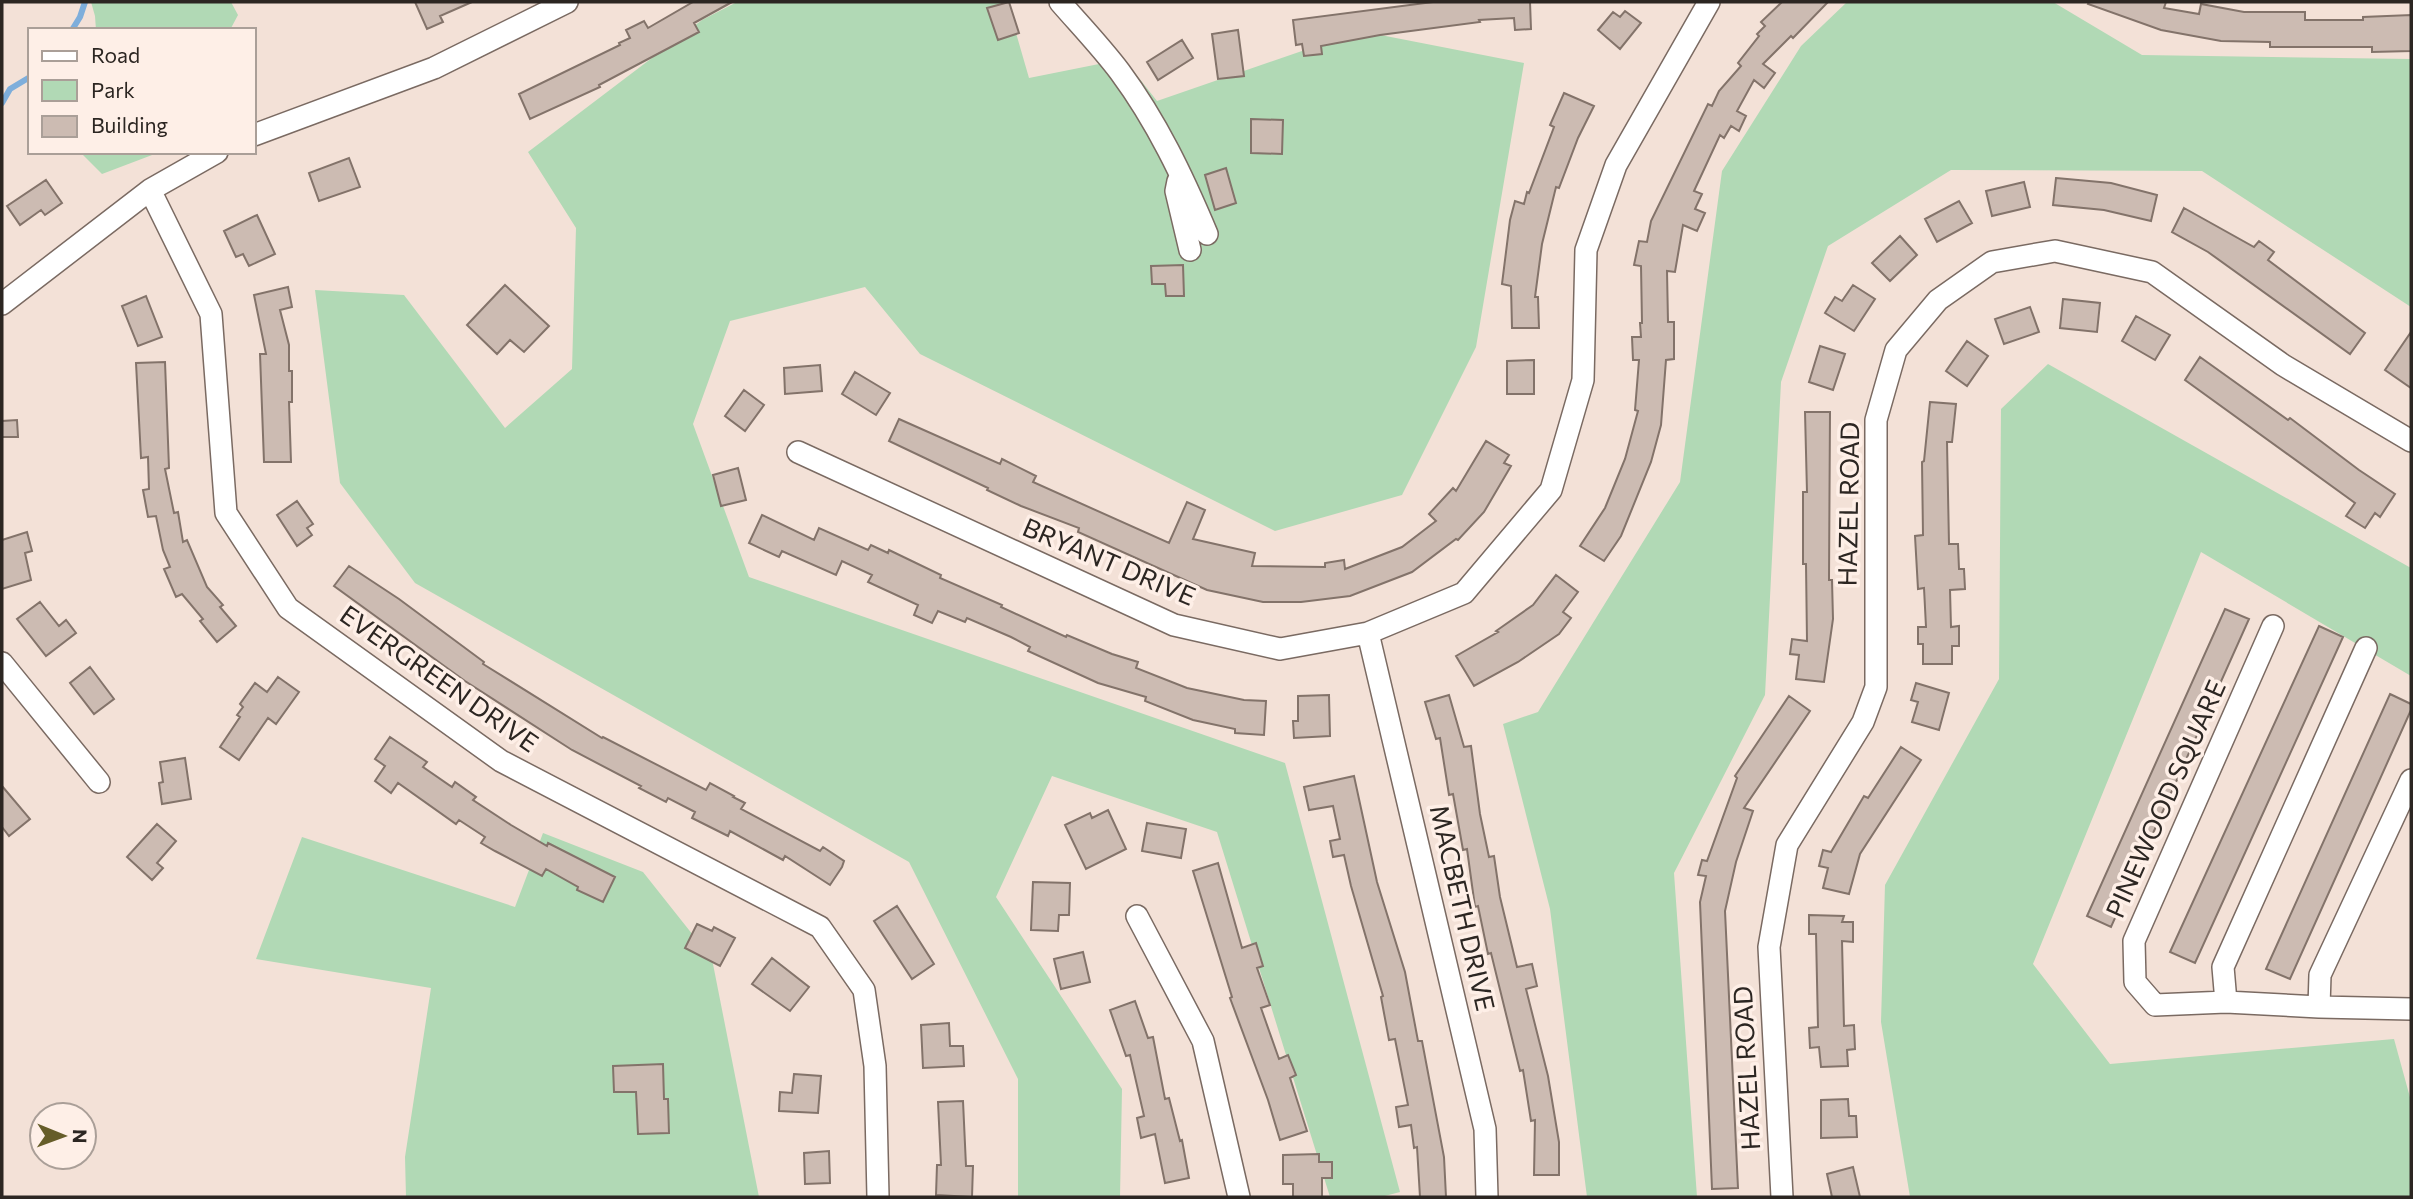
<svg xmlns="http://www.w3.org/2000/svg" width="2413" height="1199" viewBox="0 0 2413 1199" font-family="Commissioner,sans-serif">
  <rect width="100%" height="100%" fill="#f3e1d7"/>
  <path fill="#b1d9b5" d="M91,2H231L238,15L230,30H96L95,16Z
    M737,2H1007L1029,78L1124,59L1157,101L1360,31L1524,63L1476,347L1402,495L1275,531L920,354L865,287L730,321L693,424L749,577L1285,763L1400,1192L1381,1197H1330L1217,832L1052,776L996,897L1122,1089L1120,1197H1018V1079L909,862L415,583L340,483L315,290L404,295L505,428L572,369L576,228L528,152L702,20Z
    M1847,2H2053L2142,55L2411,59V307L2202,171L1951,170L1828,246L1781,382L1765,695L1674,873L1697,1197H1587L1550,909L1503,724L1538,712L1680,482L1722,171L1801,46Z
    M84,152H160L102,174L83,155Z
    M2048,364L2411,568V676L2201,552L2033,964L2110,1064L2394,1039L2411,1101V1197H1910L1881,1022L1885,885L1999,679L2001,409Z
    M543,833L643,872L712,959L759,1197H406L405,1157L431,988L256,959L302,837L515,907Z"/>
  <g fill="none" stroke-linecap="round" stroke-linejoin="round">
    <path stroke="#7eaedb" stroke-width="6" d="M72,30L80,17L85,2
      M2,103L10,89L30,77"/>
  </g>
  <path fill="#ccbbb2" stroke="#83736a" stroke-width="2" d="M415,2H472L440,16L443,22L427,29Z
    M693,2H732L694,23L699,32L599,85L600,87L530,119L519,94L620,45L619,43L630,38L626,30L644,21L648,28Z
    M1009,2L1019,33L998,40L987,8Z
    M1433,2H1530L1531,29L1515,30L1514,18L1479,20L1480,22L1380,35L1321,46L1322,54L1304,56L1302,44L1296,45L1293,20Z
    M1782,2H1828L1793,38L1791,36L1763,64L1775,73L1764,88L1754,80L1737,111L1746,116L1739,131L1731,126L1724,138L1720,135L1694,191L1702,194L1695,209L1705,213L1697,231L1683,225L1675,272L1667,271L1668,322H1674V359L1666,360L1661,425L1651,462L1621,536L1604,561L1580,546L1605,508L1625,459L1638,411L1635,410L1639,360H1633L1632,337H1641L1640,323H1642L1641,266L1634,265L1639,241L1647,242L1651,221L1708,104L1712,106L1719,91L1741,66L1738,63L1759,36L1757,34L1765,26L1761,22Z
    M2089,2H2166L2164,8L2199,14L2201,4L2244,12H2305V20H2363V17L2411,15V51L2372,52V47H2270V42L2221,41L2161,30L2088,4Z
    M1625,11L1641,23L1620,49L1598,30L1613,12L1620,17Z
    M1238,30L1244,76L1218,79L1212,34Z
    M1182,40L1193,58L1158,80L1147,62Z
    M1564,93L1594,106L1578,138L1559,188L1556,187L1542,244L1535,297H1538L1539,328H1512L1511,286L1502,284L1510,220L1515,201L1524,204L1527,192L1529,193L1554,127L1550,125Z
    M1251,119L1283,120L1282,154L1251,153Z
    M349,158L360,187L319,201L309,173Z
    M1226,168L1236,203L1215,210L1205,175Z
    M2056,178L2111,183L2157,195L2151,221L2104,210L2053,205Z
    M46,180L62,203L45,215L41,210L20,225L7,206Z
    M2024,182L2030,207L1992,216L1986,191Z
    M1959,201L1972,223L1937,242L1925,219Z
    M2184,208L2254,247L2259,241L2274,252L2268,260L2365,333L2350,354L2208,252L2172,232Z
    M257,215L275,254L249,266L243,254L236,257L224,231Z
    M1900,236L1917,255L1890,281L1872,263Z
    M1183,265L1184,296H1166L1165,284H1152L1151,266Z
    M505,285L549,326L524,352L510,340L497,354L467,325Z
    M1853,285L1875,299L1854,331L1825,313L1835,297L1842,301Z
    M288,287L292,307L280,310L289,345V371H292V402H289L291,462H264L260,354H266L254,295Z
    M146,296L162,337L138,346L122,306Z
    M2063,299L2100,303L2097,332L2060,328Z
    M2030,307L2039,332L2004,344L1995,319Z
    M2136,316L2170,335L2155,360L2122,341Z
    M2411,332V388L2385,370Z
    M1967,341L1988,356L1967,386L1946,371Z
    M1820,346L1845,354L1833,390L1809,382Z
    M2200,357L2288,420L2290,418L2359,470L2395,494L2380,517L2375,513L2365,528L2346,516L2355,503L2185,380Z
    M1534,360V394H1507V361Z
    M165,362L169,468L165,469L174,513L178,512L183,542L187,540L207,587L223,605L220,607L236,626L217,642L200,621L203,619L182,594L176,597L164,569L170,567L163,550L156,516L148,517L143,490L149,489L148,457L141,458L136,363Z
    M820,365L822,391L785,394L784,368Z
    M855,372L890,393L876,415L842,394Z
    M744,390L764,405L745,431L725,416Z
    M1930,402L1956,404L1952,442H1947L1949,544H1958L1959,569H1964L1965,589L1950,590L1951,627L1959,626V646H1952V664H1923V644H1918V627H1926L1924,588L1918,589L1915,536L1923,535L1922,462L1924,461Z
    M1805,412H1830L1829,580H1832L1833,619L1824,682L1796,679L1799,655L1790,654L1792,639L1807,641L1806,564H1803V492H1807Z
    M899,419L1000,464L1002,459L1036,476L1033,482L1169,543L1187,502L1205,510L1193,539L1255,553L1252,566L1325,567V563L1344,560L1345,569L1402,547L1436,521L1429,514L1453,488L1456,491L1486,441L1509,455L1504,463L1511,466L1484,512L1458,540L1456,539L1412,572L1350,596L1301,602H1263L1207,590L1078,532L1079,528L1021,506L987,490L988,488L889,441Z
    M17,420L18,437H2V421Z
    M738,468L746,500L721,506L713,475Z
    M297,501L313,524L307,528L312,535L297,546L277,515Z
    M762,515L814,540L819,528L868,550L871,545L888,553L889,550L941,575L940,578L1002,605L1001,607L1066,637L1067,635L1112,654L1138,662L1136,668L1187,688L1244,700L1266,701L1264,735L1235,733V729L1193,720L1145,701L1146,697L1098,683L1028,651L1030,647L1011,637L967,618L965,622L938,611L932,623L914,615L918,605L868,582L872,575L842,561L836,575L782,551L779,557L749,543Z
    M27,532L32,551L25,553L31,580L2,589V540Z
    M349,566L399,599L484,662L483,664L602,738L603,737L706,790L710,783L734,796L733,797L745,803L741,809L820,851L823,847L844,861L842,867L830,885L785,856L783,860L730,831L728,836L692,818L695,812L668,798L666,802L639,788L641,786L572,750L465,681L334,586Z
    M1556,575L1578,592L1563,612L1571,618L1559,634L1518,662L1474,686L1456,656L1498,632L1496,631L1533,605Z
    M40,602L59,626L66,620L76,633L46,656L17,619Z
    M2225,609L2249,619L2111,927L2087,916Z
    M2319,626L2343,637L2195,963L2170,952Z
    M90,667L114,699L94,714L70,683Z
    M278,677L299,692L276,724L268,718L239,760L220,747L240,717L237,715L243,707L240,704L255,683L267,692Z
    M1916,683L1949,693L1939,730L1912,722L1918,702L1911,700Z
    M2390,694L2411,704V710L2290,979L2266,969Z
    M1329,695L1330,736L1294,738L1293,721H1298V696Z
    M1449,695L1464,747L1471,746L1480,814L1489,857L1494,856L1500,897L1517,967L1532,964L1537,986L1526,989L1548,1076L1559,1142V1175H1534L1535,1120L1531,1121L1523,1070L1520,1071L1491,953L1488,954L1478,906L1475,907L1467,849L1463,850L1453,794L1449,795L1440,738L1436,739L1425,702Z
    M1789,696L1810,711L1744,808L1753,811L1736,862L1725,911L1738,1188L1712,1189L1700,902L1706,876L1698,875L1702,860L1707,861L1737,778L1735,776Z
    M390,737L427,762L423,767L452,787L455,782L476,797L473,800L511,825L547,846L548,843L615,877L603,902L577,890L578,887L546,869L542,876L495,851L481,843L485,837L459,820L456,824L398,783L391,793L375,781L385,766L375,759Z
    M1901,747L1921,760L1860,854L1849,894L1823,888L1828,868L1819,866L1823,850L1831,852L1864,796L1868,798Z
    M185,758L191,799L162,804L159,783L163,782L160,762Z
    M1354,776L1377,882L1405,972L1418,1041H1422L1444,1157L1446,1197H1420L1417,1147L1414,1148L1411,1125L1399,1127L1396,1107L1408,1105L1395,1039L1389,1040L1381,997L1383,996L1351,886L1344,855L1333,857L1330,841L1340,839L1333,806L1309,810L1304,787Z
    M2,786L30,819L9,836L2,827Z
    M1108,810L1126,849L1086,869L1065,825L1090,813L1092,818Z
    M1147,823L1186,829L1181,858L1142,851Z
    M157,824L176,841L157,863L163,868L152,880L127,857Z
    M1218,863L1242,948L1256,943L1263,966L1257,968L1270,1005L1261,1008L1279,1059L1288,1055L1296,1075L1290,1078L1307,1131L1280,1140L1268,1100L1230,998L1232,997L1193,871Z
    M1033,882L1070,883L1069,915H1059L1058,931L1031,930Z
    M897,906L934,964L912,979L874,921Z
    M1809,915L1844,916L1842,922H1853V942L1842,941L1844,1026L1854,1025L1855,1049L1847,1050L1848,1066L1821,1067L1819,1047L1810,1048L1809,1028L1818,1027L1816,934H1809Z
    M697,924L712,931L714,927L735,938L720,966L685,948Z
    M1083,952L1090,982L1061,989L1054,959Z
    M772,958L809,987L790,1011L752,984Z
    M1135,1001L1148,1038L1153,1037L1165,1099L1169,1098L1180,1141L1182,1140L1189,1178L1165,1183L1155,1134L1141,1138L1137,1118L1144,1116L1130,1055L1126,1056L1110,1010Z
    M949,1023L950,1046H963L964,1066L923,1068L921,1025Z
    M663,1064L664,1099H668L669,1133L638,1134L636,1092H614L613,1066Z
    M794,1074L821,1076L818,1113L779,1111L780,1092L792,1093Z
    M1848,1099L1849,1116H1856L1857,1137L1821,1138V1100Z
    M963,1101L966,1166H973L972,1197L936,1195L937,1165H941L938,1102Z
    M829,1151L830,1183L805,1184L804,1153Z
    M1319,1154V1162H1332V1178H1322V1197H1293V1184H1283V1155Z
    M1853,1167L1860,1197H1832L1827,1174Z"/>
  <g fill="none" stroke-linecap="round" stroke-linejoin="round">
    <g stroke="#7a6a62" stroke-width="24">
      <path id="minor" d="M1060,2C1080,25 1102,48 1120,72C1157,122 1183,177 1207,234
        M254,135L434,68L567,2
        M1178,181L1176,191L1190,250
        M150,190L211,314L226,513L288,608L501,761L820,927L864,990L875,1066L878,1197
        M2,304L150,190L217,152
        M798,452L1174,625L1280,649L1368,633L1464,593L1551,490L1583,380L1586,250L1616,165L1709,2
        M2273,626L2134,941L2135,982L2155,1005L2226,1002L2319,1007L2411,1009
        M1368,633L1485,1129L1487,1197
        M2,663L99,782
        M1137,916L1203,1041L1239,1197
        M2226,1002L2223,967L2366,648
        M2319,1007L2320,975L2411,780
        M1782,1197L1769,947L1787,845L1863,722L1876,687V420L1896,350L1938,300L1992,262L2055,251L2152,272L2283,365L2411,441"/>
    </g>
    <use href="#minor" stroke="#fff" stroke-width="21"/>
  </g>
  <g text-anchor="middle" stroke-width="7" stroke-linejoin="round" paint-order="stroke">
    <g font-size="26" fill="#2c2622" stroke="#feefe7">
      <text transform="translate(1849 504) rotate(-89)" y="9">HAZEL ROAD</text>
      <text transform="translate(1109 562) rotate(23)" y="9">BRYANT DRIVE</text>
      <text transform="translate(439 679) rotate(35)" y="9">EVERGREEN DRIVE</text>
      <text transform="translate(2166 799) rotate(-66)" y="9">PINEWOOD SQUARE</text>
      <text transform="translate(1462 908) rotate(77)" y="9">MACBETH DRIVE</text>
      <text transform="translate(1747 1068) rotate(-93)" y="9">HAZEL ROAD</text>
    </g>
  </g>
  <rect width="2413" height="1199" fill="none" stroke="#2c2622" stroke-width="7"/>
  <rect x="28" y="28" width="228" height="126" fill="#feefe7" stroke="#aa9f98" stroke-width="2"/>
  <rect x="42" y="51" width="35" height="10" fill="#ffffff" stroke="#aa9f98" stroke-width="2"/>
  <text x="91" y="63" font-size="21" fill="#2c2622">Road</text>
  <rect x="42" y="80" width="35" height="21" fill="#b1d9b5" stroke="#aa9f98" stroke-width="2"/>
  <text x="91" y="98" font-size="21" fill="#2c2622">Park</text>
  <rect x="42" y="116" width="35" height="21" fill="#ccbbb2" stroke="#aa9f98" stroke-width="2"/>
  <text x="91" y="133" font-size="21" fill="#2c2622">Building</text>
  <g transform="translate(63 1136) rotate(91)"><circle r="33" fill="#feefe7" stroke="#aa9f98" stroke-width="2"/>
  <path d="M0-5L12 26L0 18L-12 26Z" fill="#665d29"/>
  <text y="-10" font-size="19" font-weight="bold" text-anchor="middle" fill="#2c2622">N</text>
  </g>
</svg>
